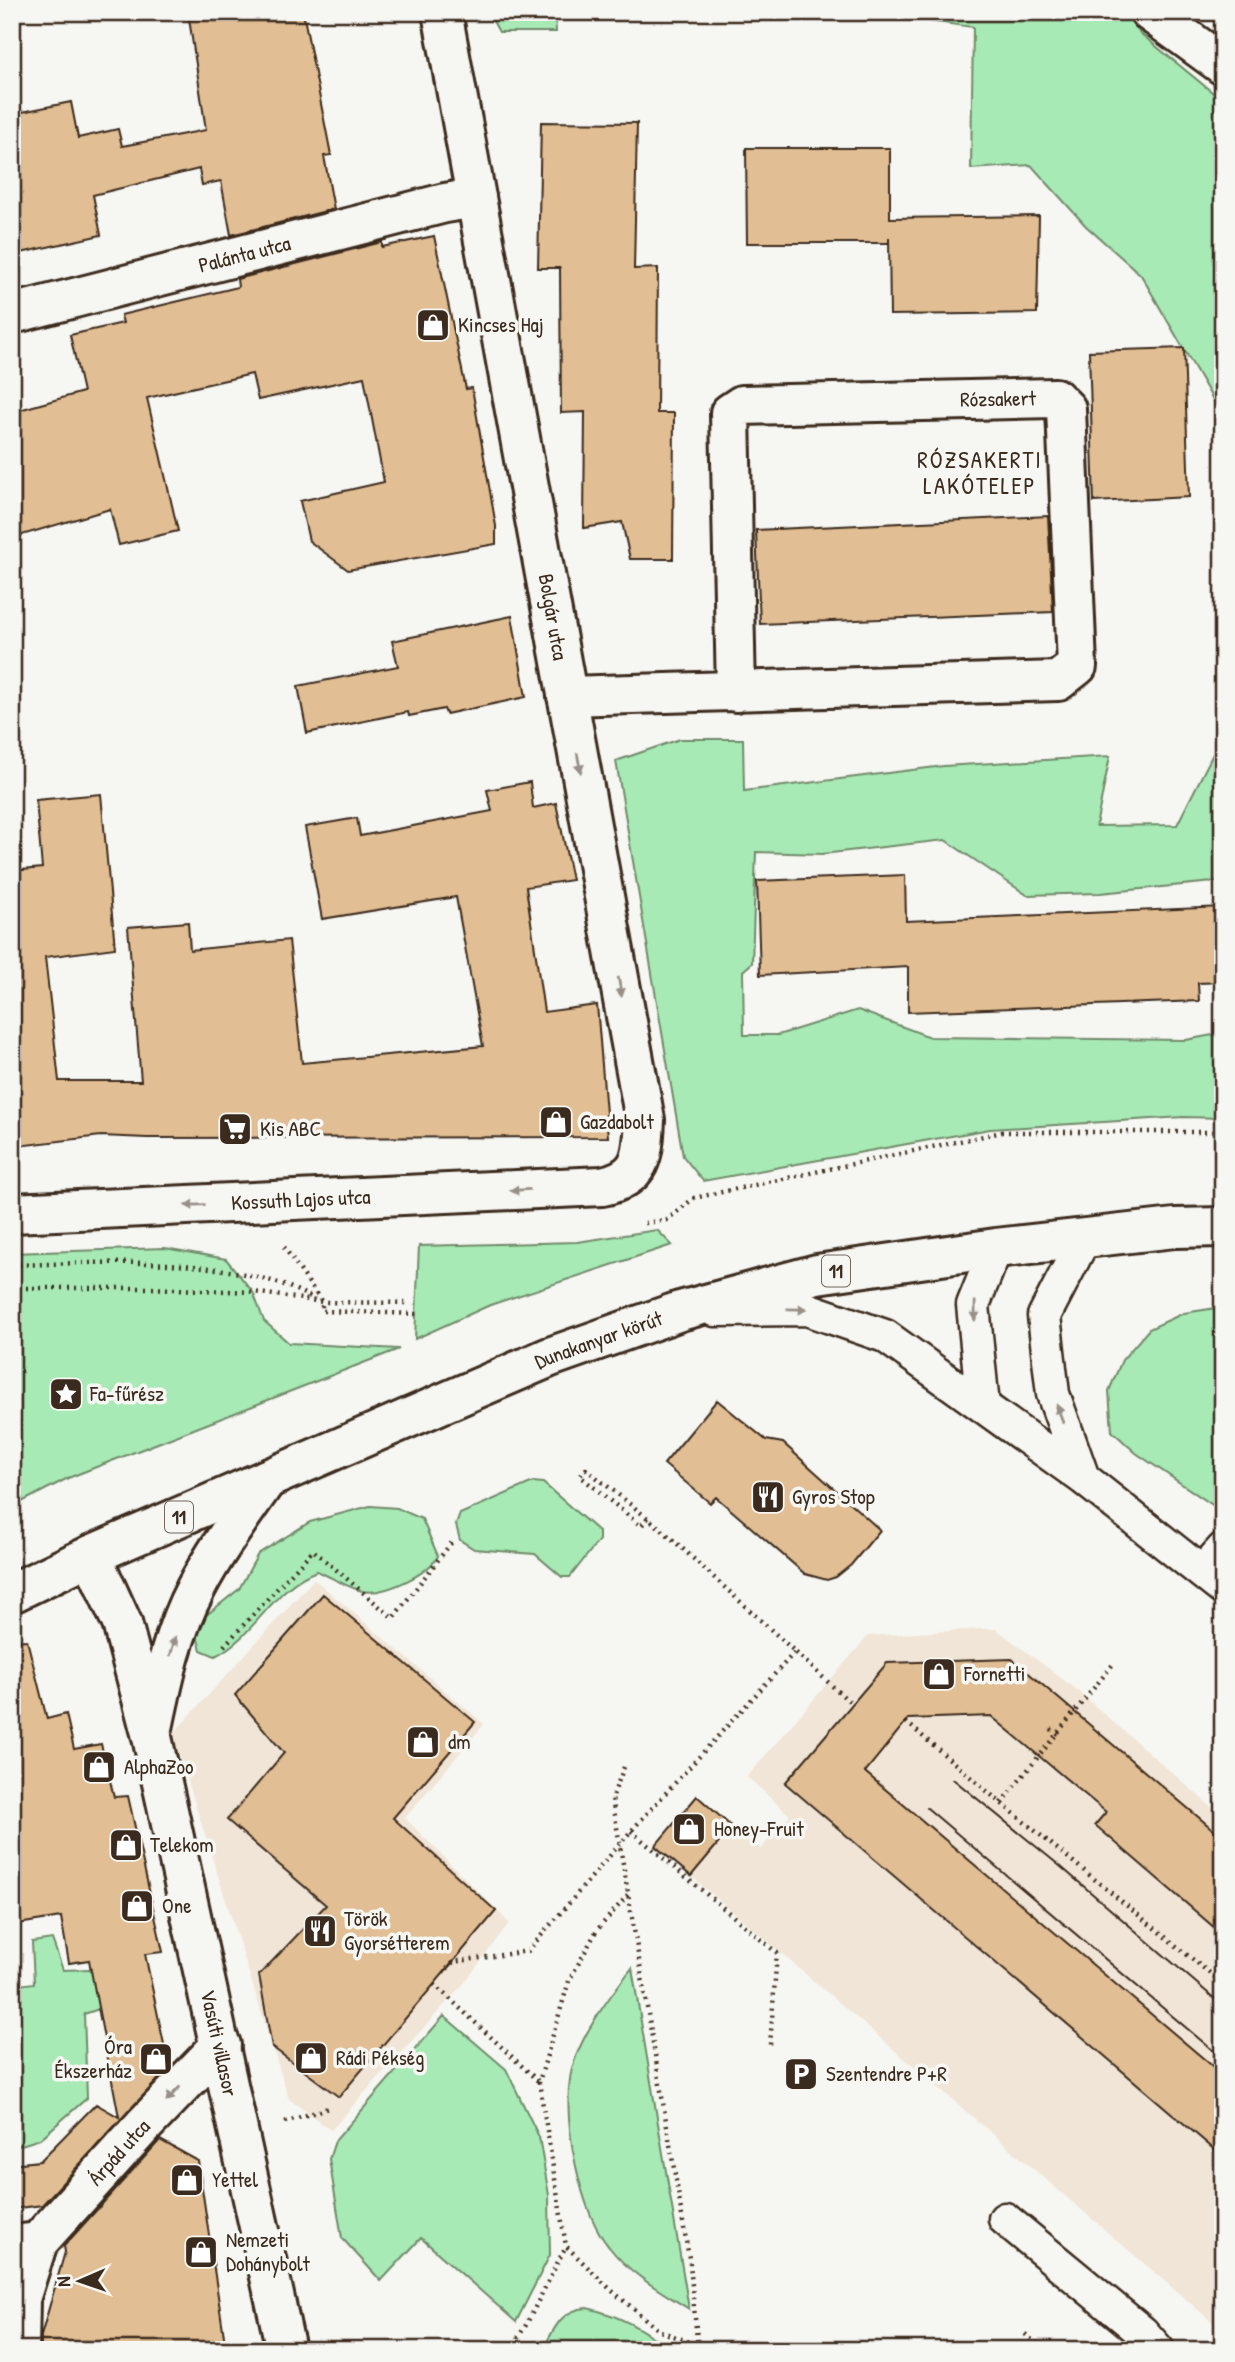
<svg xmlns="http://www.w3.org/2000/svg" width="1235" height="2362" viewBox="0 0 1235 2362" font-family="'Patrick Hand',sans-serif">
  <rect width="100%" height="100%" fill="#f6f6f2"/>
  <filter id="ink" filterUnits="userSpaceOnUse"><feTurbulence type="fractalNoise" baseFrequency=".0143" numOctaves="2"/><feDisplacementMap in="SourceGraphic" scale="14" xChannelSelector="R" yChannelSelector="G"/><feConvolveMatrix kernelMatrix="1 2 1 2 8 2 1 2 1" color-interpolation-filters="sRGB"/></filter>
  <g filter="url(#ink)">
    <path fill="#f0e5d6" d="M314,1579L484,1724L405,1818L509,1923L465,1982L331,2130L289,2099L173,1734Z
      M981,1629H996L1073,1687L1223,1817V2331L691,1876L732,1827L761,1849L790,1815L747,1777L868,1636Z"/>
    <path fill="#a7eab5" stroke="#718a6a" stroke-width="2" d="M488,12H555L556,32H499Z
      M861,12H1128L1140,33L1223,101V417L1141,275L1086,226L1031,165L971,169L973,27Z
      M1223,734V881L1100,893L1027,895L945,840L822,854L756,852L752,963L743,971L744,1035H778L858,1010L930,1037L1186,1040L1223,1033V1118L1183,1117L990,1129L703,1181L683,1156L616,761L680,739H743L744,791L944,766L1110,756L1096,826L1177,825Z
      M657,1230L672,1245L490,1305L415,1339L419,1246L577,1242Z
      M165,1248L226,1259L253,1292L264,1321L289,1343L399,1349L68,1478L12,1507V1253Z
      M1223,1307V1512L1136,1453L1112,1431L1109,1391L1122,1360L1149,1329L1184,1313Z
      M533,1482L543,1483L599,1532V1540L570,1577H562L535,1554L474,1549L460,1540L456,1525L460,1514Z
      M370,1506L397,1508L422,1519L438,1556C428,1574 384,1596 362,1591C347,1587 331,1577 317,1571C273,1586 256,1636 215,1656L201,1650L197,1636L204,1617L239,1589L258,1554L310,1522Z
      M52,1939L63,1970L119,1968L120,2002L84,2014L87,2098L40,2139L12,2148V1986L34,1983L32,1942Z
      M632,1968L689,2309C660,2291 630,2274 609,2247C580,2212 563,2123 570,2079C575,2042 609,1997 632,1968Z
      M444,2016L506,2069L539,2137L549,2195L550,2255L516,2322L421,2238L381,2281L342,2238L329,2159L335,2141Z
      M587,2308C622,2316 642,2329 671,2350L543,2349C555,2328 560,2310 587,2308Z"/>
    <path fill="#e1be93" stroke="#3b2a1e" stroke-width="2" d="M188,12H303L331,155L324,156L334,209L231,235L221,181L202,185L199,169L93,195L101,235L12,255V114L71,102L78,138L118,129L122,146L206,130Z
      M541,122L637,123L634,269L658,268L657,413H674L673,559H630L622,522L584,528L585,412L561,413L560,268H538Z
      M746,148H890V218L1039,216L1037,313L890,315L889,237V243H747Z
      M434,236L466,389L472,388L496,526V544L348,570L309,541L300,501L384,482L364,377L258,400L252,374L147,398L178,531L119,545L110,509L12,538V412L83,392L70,335L123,323L121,315L238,287L237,279L382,242V247Z
      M1184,348L1189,497L1094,502L1089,351Z
      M1048,516L1053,612L760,624L756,530Z
      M512,616L526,697L446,714L444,709L409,716L408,712L307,733L298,686L398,666L392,641Z
      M530,782L533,808L556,803L572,880L526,887L544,1012L597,1005L608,1137L147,1138L101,1136L18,1146L12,1113V871L42,868L36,800L101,794L115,948L45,957L59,1081H141L128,927L188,922L190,950L289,940L302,1063L483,1046L456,897L322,919L305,827L357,818L360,836L492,811L487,790Z
      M905,875L906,921L1223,907V982L1198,983L1199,1001L908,1012V967L760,975L757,881Z
      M717,1400L766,1440L783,1443L880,1530L851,1565L836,1577L827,1580L805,1574L716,1497L710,1503L664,1464Z
      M323,1594L475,1722L393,1818L496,1911L339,2097L272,2047L259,1975L326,1905L227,1820L284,1753L235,1695Z
      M27,1640L47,1719L66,1714L74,1749L101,1744L114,1797L128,1796L163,1952L145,1954L169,2068L42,2205L12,2209V2164L40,2161L96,2104L119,2117L89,1960L69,1963L61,1917L12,1925V1641Z
      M1012,1659L1223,1838V1935L1095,1825L1106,1812L991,1716L908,1719L865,1772L1223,2075V2157L785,1783L887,1663Z
      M697,1796L732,1827L691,1876L655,1846Z
      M160,2140L198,2161L226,2350H41V2336L65,2252L64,2246Z"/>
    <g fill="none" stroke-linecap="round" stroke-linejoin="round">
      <g stroke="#3b2a1e" stroke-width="37">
        <path id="service" d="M715,1310L807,1309L885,1336L1083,1478L1223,1589
          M983,1406L973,1305L996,1248
          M1083,1478L1053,1394L1044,1316L1085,1237
          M1203,1571L1223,1549
          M1005,2219L1142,2332L1158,2350"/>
      </g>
      <g stroke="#3b2a1e" stroke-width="44">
        <g id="minor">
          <path id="s1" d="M12,314L445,203L476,198"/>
          <path d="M567,696L1058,681L1077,666L1066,409L1055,398L742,405L730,413L736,692"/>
          <path id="s2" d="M12,1213L602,1186C642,1178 643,1156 645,1120L442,12"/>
          <path id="s3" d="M91,1555L122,1623L152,1737L286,2350"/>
          <path d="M153,1728C163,1680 173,1631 196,1588C216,1550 242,1515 267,1479"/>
          <path id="s4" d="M12,2245L38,2242L143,2126L221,2045"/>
          <path d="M19,2350L20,2299L38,2242"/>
        </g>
      </g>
      <g stroke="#3b2a1e" stroke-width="44">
        <path id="tertiary" d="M1150,12L1223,65"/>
      </g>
      <g stroke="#3b2a1e" stroke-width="44">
        <g id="primary">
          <path id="s5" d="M12,1593L91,1555L550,1357L680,1311L817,1274L996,1248L1175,1228L1223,1227"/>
        </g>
      </g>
      <path stroke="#3b2a1e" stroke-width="4.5" stroke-dasharray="2 5" stroke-linecap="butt" d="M645,1223L667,1220L694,1198L1002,1132H1223
        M284,1247L322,1302V1311L416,1314
        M12,1265C99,1263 191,1256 275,1282C289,1286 302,1293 315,1299
        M12,1288H149L253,1292L322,1302L410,1303
        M648,1518L641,1526L580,1476L586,1469L660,1528L852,1704
        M224,1646L313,1550L393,1618L452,1542
        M906,1722L1001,1803L1223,1984
        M1051,1729L1058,1734
        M624,1767L612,1798L690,2264L698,2350
        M1001,1803L1114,1663
        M631,1831L777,1953L770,2045
        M628,1895L597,1930L569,1981L539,2082L566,2246L610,2289L660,2331L698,2345
        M447,1969L453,1962L528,1951L631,1831L794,1653
        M434,1984L539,2082
        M285,2122L328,2108
        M1025,2334L1044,2350
        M510,2350L526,2325L566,2246"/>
      <use href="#service" stroke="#f6f6f2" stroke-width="32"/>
      <use href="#minor" stroke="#f6f6f2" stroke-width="38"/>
      <use href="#tertiary" stroke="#f6f6f2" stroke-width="38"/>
      <use href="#primary" stroke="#f6f6f2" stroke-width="38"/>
      <path stroke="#3b2a1e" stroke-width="2" d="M953,1779L1060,1866L1223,2006
        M927,1808L1223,2059"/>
    </g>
    <defs><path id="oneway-solid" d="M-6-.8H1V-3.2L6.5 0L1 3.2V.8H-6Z" transform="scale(1.75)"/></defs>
    <g fill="#989088">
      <use href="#oneway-solid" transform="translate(579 763) rotate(80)"/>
      <use href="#oneway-solid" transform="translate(620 987) rotate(80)"/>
      <use href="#oneway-solid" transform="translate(520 1190) rotate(177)"/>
      <use href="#oneway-solid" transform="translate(195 1205) rotate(178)"/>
      <use href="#oneway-solid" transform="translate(797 1309) rotate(1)"/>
      <use href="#oneway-solid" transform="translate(975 1311) rotate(91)"/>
      <use href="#oneway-solid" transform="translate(1060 1414) rotate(-110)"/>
      <use href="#oneway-solid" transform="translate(173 1646) rotate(-74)"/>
      <use href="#oneway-solid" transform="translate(173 2094) rotate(134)"/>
    </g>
  </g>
  <defs>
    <g id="shop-square" transform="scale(1.75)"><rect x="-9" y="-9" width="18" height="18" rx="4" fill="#3b2a1e" stroke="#f6f6f2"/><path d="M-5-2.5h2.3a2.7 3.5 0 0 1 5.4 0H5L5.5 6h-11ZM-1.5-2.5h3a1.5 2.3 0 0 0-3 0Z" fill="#fff"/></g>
    <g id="supermarket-square" transform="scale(1.75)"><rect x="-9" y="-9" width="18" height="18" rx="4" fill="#3b2a1e" stroke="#f6f6f2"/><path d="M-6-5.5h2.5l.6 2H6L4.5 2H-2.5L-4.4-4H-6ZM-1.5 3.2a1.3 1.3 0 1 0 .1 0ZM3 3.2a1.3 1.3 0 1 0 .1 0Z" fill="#fff"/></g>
    <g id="sight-square" transform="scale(1.75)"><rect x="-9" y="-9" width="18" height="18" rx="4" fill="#3b2a1e" stroke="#f6f6f2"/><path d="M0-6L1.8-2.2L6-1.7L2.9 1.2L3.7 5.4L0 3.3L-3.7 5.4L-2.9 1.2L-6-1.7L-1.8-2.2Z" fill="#fff"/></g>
    <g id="restaurant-square" transform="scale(1.75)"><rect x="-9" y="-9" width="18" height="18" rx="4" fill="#3b2a1e" stroke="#f6f6f2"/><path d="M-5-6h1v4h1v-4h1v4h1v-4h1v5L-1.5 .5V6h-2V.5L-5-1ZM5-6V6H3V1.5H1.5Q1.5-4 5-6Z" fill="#fff"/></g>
    <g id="parking-square" transform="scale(1.75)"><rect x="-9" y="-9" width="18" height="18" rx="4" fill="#3b2a1e" stroke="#f6f6f2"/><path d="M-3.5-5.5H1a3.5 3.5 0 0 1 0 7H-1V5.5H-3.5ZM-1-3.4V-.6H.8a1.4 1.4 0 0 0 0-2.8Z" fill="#fff"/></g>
  </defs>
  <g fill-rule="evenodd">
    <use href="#shop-square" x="433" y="325"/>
    <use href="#shop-square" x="556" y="1122"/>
    <use href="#supermarket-square" x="235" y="1129"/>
    <use href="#sight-square" x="66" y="1394"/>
    <use href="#restaurant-square" x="768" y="1497"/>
    <use href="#shop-square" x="939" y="1674"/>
    <use href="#shop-square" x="423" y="1742"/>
    <use href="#shop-square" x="99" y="1767"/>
    <use href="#shop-square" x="689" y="1829"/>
    <use href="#shop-square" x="126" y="1845"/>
    <use href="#shop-square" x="137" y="1906"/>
    <use href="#restaurant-square" x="320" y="1931"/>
    <use href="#shop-square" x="311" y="2058"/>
    <use href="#shop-square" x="156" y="2059"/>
    <use href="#parking-square" x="801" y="2074"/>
    <use href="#shop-square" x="187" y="2180"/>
    <use href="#shop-square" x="201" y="2252"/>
  </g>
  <g text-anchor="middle" stroke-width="7" stroke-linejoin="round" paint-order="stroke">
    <g fill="#f6f6f2" stroke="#73675e" stroke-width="2">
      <rect x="822" y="1255.5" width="28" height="31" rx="5"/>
      <rect x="165" y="1501.5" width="28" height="31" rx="5"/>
    </g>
    <g font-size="19" font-weight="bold" fill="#3b2a1e">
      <text x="836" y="1278">11</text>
      <text x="179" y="1524">11</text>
    </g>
    <g font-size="21" fill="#3b2a1e" stroke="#f6f6f2">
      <text dy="7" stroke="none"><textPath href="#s1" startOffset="240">Palánta utca</textPath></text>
      <text transform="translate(998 399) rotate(-1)" y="7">Rózsakert</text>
      <text transform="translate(553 617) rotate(80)" y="7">Bolgár utca</text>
      <text dy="7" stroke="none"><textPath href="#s2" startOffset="289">Kossuth Lajos utca</textPath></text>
      <text dy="7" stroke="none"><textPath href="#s5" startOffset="639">Dunakanyar körút</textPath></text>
      <text dy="7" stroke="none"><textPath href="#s3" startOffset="506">Vasúti villasor</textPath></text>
      <text dy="7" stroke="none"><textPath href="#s4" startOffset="147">Árpád utca</textPath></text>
    </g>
    <g font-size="21" fill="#3b2a1e" stroke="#f6f6f2" text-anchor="start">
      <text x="458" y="332">Kincses Haj</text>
      <text x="580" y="1129">Gazdabolt</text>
      <text x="260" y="1136">Kis ABC</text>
      <text x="90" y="1401">Fa-fűrész</text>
      <text x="792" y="1504">Gyros Stop</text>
      <text x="964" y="1681">Fornetti</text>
      <text x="448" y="1749">dm</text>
      <text x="124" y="1774">AlphaZoo</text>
      <text x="714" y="1836">Honey-Fruit</text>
      <text x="150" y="1852">Telekom</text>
      <text x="162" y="1913">One</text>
      <text x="344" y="1926">Török<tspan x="344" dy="24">Gyorsétterem</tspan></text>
      <text x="132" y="2054" text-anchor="end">Óra<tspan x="132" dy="24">Ékszerház</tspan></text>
      <text x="336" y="2065">Rádi Pékség</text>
      <text x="826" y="2081">Szentendre P+R</text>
      <text x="212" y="2187">Yettel</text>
      <text x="226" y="2247">Nemzeti<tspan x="226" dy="24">Dohánybolt</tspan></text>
    </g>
    <g font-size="23" letter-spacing="2" fill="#3b2a1e" stroke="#f6f6f2">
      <text x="980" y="468">RÓZSAKERTI<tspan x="980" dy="26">LAKÓTELEP</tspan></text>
    </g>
  </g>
  <rect width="1235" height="2362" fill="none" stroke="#f6f6f2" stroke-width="42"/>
  <rect x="21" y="21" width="1193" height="2320" fill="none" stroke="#3b2a1e" stroke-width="2.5" filter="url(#ink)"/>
  <g transform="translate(80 2281) rotate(268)" stroke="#f6f6f2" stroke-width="5" paint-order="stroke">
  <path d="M0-5L12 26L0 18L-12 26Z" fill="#3b2a1e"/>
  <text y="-10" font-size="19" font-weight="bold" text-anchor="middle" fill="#3b2a1e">N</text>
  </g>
</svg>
